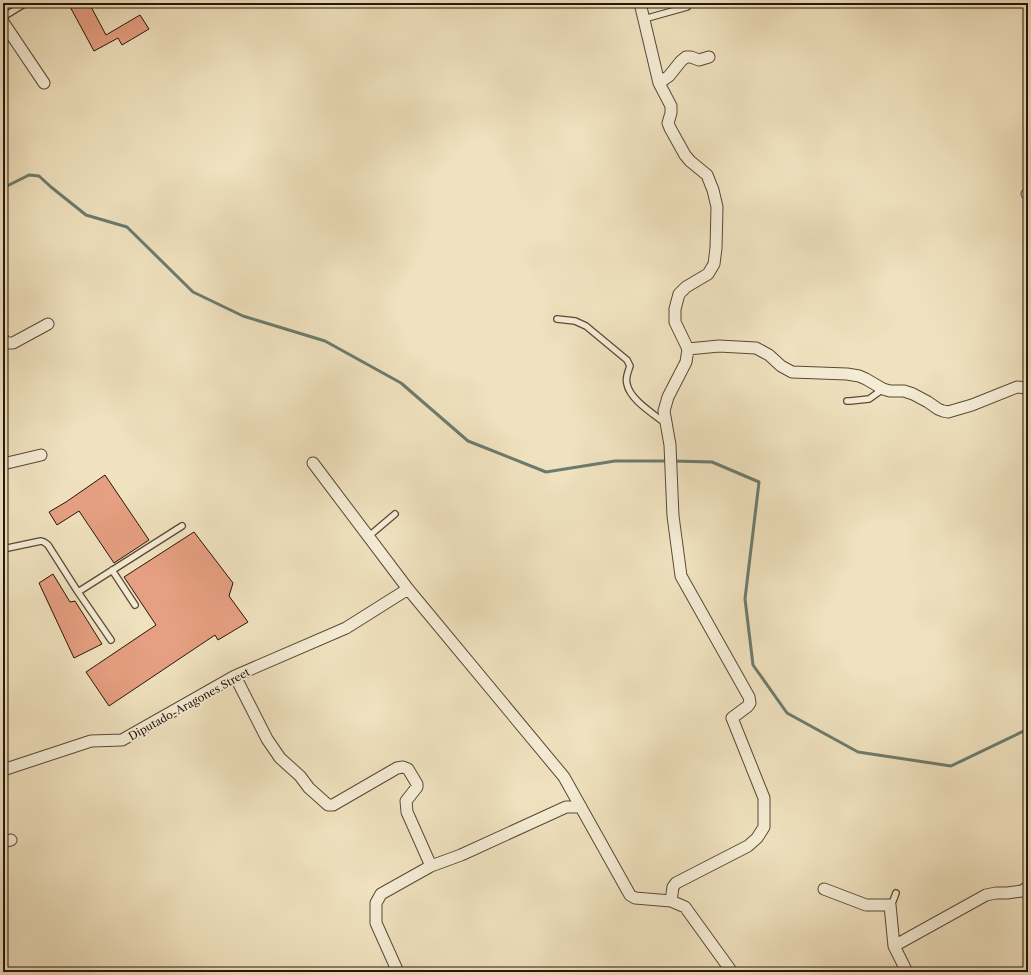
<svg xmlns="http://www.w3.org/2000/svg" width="1031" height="975" viewBox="0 0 1031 975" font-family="'Libre Caslon Text',serif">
  <rect width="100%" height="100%" fill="#f0e2bf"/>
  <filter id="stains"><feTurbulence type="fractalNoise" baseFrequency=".005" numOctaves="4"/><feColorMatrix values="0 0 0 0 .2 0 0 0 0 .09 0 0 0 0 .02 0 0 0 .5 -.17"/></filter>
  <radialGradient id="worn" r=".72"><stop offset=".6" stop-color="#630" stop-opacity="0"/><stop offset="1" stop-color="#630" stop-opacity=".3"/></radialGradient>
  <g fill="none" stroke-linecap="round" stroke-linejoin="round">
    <path stroke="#6c7b6d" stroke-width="3" d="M3,187L7,186L29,175L39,176L51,187L86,215L127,227L193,292L243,316L325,341L401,383L468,441L546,472L615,461H668
      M673,461L712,462L759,482L745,599L753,665L787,713L858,752L951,766L1028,729"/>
  </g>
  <path fill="#e69f82" stroke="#271609" d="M68,3H89L106,35L140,15L149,29L122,45L118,38L94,51Z
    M105,475L149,540L114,563L79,511L57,525L49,512L66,502Z
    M194,532L233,583L229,596L248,622L218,640L215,635L109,706L86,672L156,625L124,577Z
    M53,574L70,602L75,601L102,644L74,658L39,583Z"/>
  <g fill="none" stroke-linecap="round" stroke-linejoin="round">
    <g stroke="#594936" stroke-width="8">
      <path id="service" d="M3,17L26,3
        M644,19L687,7
        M557,319L575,321L586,326L627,360L630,366C628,372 625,378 627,384C630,400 654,414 666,424
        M847,401H850L869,399L883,389
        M369,536L395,514
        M3,549L41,541L44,542L48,545L78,592L111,640
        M112,570L135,605
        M78,592L182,526
        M890,905L893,901L896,893"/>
    </g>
    <g stroke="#594936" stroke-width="13">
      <path id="minor" d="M640,3L659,83L671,106V113L668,123L670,128L685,155L690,161L707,175L713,190L717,207L716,248L714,264L708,274L686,287L679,294L675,309V322L688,349L686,362L668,397L664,411L670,445L673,516L681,576L749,697L750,703L748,706L732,718L764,798V827L757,838L748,846L676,883L673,887L671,901
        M3,22L44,83
        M659,83L669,76L681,61L686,57H691L699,60L709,57
        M1027,194L1028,195
        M3,339L6,343H13L48,324
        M688,349L719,346L756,348L769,355L781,366L792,372L847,374L859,376L866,379L883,389L890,391H904L913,394L928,402L938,409L943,411L948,412L972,405L1017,387L1028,388
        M313,463L408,589L564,777L630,895L635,898L671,901L685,907L732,972
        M3,464L41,455
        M235,676L267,739L280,758L300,776L309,788L328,805H333L397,768L403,767L408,769L417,784V787L406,801L407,812L431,866
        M3,770L91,741L122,740L235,676L346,628L408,589
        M3,842L11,840
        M824,889L866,905H890L894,946L907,972
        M894,946L986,895L996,893H1007L1022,891L1028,887
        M398,972L376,923V903L381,894L431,866L461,855L566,807H581"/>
    </g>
    <use href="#service" stroke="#f5ecd5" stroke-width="5.5"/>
    <use href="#minor" stroke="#f5ecd5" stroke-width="11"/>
  </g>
  <g text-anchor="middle" stroke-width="3.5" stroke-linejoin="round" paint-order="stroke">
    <g font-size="11" fill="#271609" stroke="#f5ecd5">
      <text transform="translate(189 704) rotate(-29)" y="4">Diputado-Aragones Street</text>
    </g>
  </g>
  <rect width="1031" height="975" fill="none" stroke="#f0e2bf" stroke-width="16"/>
  <rect x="4" y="4" width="1023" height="967" fill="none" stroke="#271609" stroke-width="2"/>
  <rect x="8" y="8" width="1015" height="959" fill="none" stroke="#271609"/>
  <rect width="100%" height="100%" filter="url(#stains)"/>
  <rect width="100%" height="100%" fill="url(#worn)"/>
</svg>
